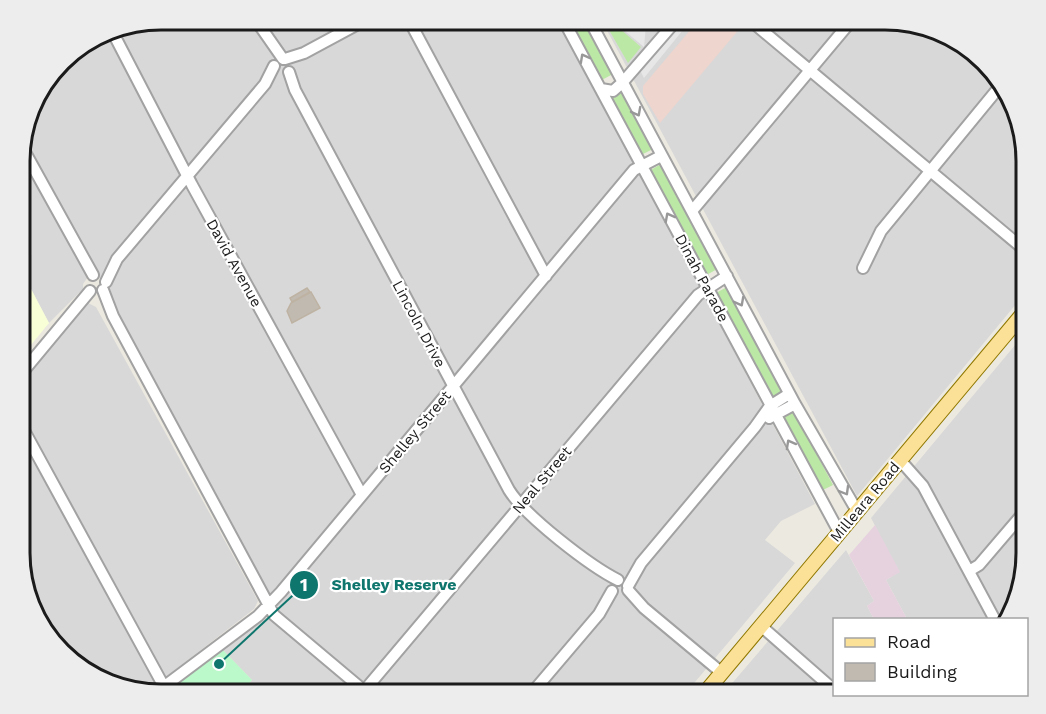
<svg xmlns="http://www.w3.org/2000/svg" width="1046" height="714" viewBox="0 0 1046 714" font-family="'Work Sans',sans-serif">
  <rect width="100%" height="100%" fill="#eceae0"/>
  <path fill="#d9d8d8" d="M894,20L971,48L1012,98L1026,152V292L857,496L603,23Z
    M560,23L815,504L781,521L765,540L795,563L685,694H377L279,612L23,136L38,90L68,54L115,27Z
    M21,152L88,277L83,284V289L49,323L21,270Z
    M88,303L96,307L258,601L254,609L153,687L159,694H152L75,666L39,624L21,571V383Z
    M1026,332V562L1005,619H907L886,580L899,572L871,518Z
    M846,550L874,601L867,606L874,619L834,620V694H736L728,688Z
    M267,618L272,621L360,694H240L252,680L221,648L262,619Z"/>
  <path fill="#eed5ce" d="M733,21L741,27L660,123L643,94V86L697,22Z"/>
  <path fill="#e6d2df" d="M875,525L900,572L886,580L907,619H874L867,606L874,601L849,555Z"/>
  <path fill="#f8ffd7" d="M21,270L49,323L21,357Z"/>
  <path fill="#bbe8a5" d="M612,22L641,47L628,63L605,23Z
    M569,23H585L613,74L600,81Z
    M622,90L653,149L639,156L609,96Z
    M661,164L717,269L705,276L649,171Z
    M727,287L782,392L769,399L714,294Z
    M793,410L833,485L819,492L779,418Z"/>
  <path fill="#bbf8ca" d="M221,648L252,680L240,694H176V686L179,683Z"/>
  <path fill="#e7e7e7" d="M614,22H652L646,25L644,47Z
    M680,22H686L687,25L644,78L640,70Z"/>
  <path fill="#c1bab0" stroke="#beb3a3" stroke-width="1.5" d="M307,288L310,292L292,302L290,298Z
    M311,292L320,308L292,323L287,311L291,303Z"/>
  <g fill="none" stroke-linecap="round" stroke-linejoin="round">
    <g stroke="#a2a2a2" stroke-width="14">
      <path id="minor" d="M751,21L1026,251
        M565,23L839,532
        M591,23L795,404L857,511
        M411,24L546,276
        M260,26L283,59
        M111,29L192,185L362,495
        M285,59L304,53L356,25
        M289,72L295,90L509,490C525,516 590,566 618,580
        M601,89L613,91L622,83L675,22
        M21,145L93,275
        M692,211L852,20
        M863,268L881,231L1001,85
        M106,282L117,259L265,84L274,66
        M103,290L113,316L274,615L368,694
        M21,374L90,291
        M769,418L795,404
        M21,425L168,694
        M900,460L923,486L995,620
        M969,571L979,565L1026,510
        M628,586L641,563L755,427L770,406L789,394
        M628,590L644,608L722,673
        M761,626L834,690
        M364,691L698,295L727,276
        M154,694L258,616L281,592L634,170L661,156
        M531,694L599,614L612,591"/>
    </g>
    <g stroke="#907801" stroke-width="16">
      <path id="major" d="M704,694L1026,310"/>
    </g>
    <use href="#minor" stroke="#fff" stroke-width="10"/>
    <use href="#major" stroke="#fbe097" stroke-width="14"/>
  </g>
  <defs><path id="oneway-chevron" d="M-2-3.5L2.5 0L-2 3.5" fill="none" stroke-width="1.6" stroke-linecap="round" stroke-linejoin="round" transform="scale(1.5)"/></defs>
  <g stroke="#989898">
    <use href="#oneway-chevron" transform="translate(584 58) rotate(-119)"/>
    <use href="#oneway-chevron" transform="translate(637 112) rotate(62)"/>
    <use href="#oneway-chevron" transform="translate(669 217) rotate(-118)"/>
    <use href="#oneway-chevron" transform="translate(740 302) rotate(62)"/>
    <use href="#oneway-chevron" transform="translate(790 444) rotate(-119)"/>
    <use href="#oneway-chevron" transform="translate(845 491) rotate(60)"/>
  </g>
  <g text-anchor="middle" stroke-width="4.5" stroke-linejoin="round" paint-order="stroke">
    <g font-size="15" fill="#1b1b1b" stroke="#fff">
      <text transform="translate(234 263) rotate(61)" y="5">David Avenue</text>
      <text transform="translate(702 278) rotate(62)" y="5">Dinah Parade</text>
      <text transform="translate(419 324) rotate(62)" y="5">Lincoln Drive</text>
      <text transform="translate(415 432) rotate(-50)" y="5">Shelley Street</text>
      <text transform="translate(542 480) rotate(-50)" y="5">Neal Street</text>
      <text transform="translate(865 502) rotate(-50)" y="5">Milleara Road</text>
    </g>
  </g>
  <path d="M0 0H1046V714H0ZM161 30H885A131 131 0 0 1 1016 161V553A131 131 0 0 1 885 684H161A131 131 0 0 1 30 553V161A131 131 0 0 1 161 30Z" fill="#ededed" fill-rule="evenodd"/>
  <path fill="none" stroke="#1b1b1b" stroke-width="3" d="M161 30H885A131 131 0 0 1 1016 161V553A131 131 0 0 1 885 684H161A131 131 0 0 1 30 553V161A131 131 0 0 1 161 30Z"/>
  <path fill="none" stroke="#0f766e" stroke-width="2" d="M219 664L304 585"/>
  <g fill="#0f766e" stroke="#fff" stroke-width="2">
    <circle cx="219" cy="664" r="6"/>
    <circle cx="304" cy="585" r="15"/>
  </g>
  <g font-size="18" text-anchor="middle" font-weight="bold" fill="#fff">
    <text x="304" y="591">1</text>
  </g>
  <g font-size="16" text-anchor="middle" font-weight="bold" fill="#0f766e" stroke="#fff" stroke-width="4.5" stroke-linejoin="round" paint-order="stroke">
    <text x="394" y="590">Shelley Reserve</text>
  </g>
  <rect x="833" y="618" width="195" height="78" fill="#ffffff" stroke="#a4a4a4" stroke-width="1.5"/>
  <rect x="845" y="638" width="30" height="9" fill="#fbe097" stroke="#a4a4a4" stroke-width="1.5"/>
  <text x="887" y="648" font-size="18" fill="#1b1b1b">Road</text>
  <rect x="845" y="663" width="30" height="18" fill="#c1bab0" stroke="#a4a4a4" stroke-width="1.5"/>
  <text x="887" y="678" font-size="18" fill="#1b1b1b">Building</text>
</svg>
